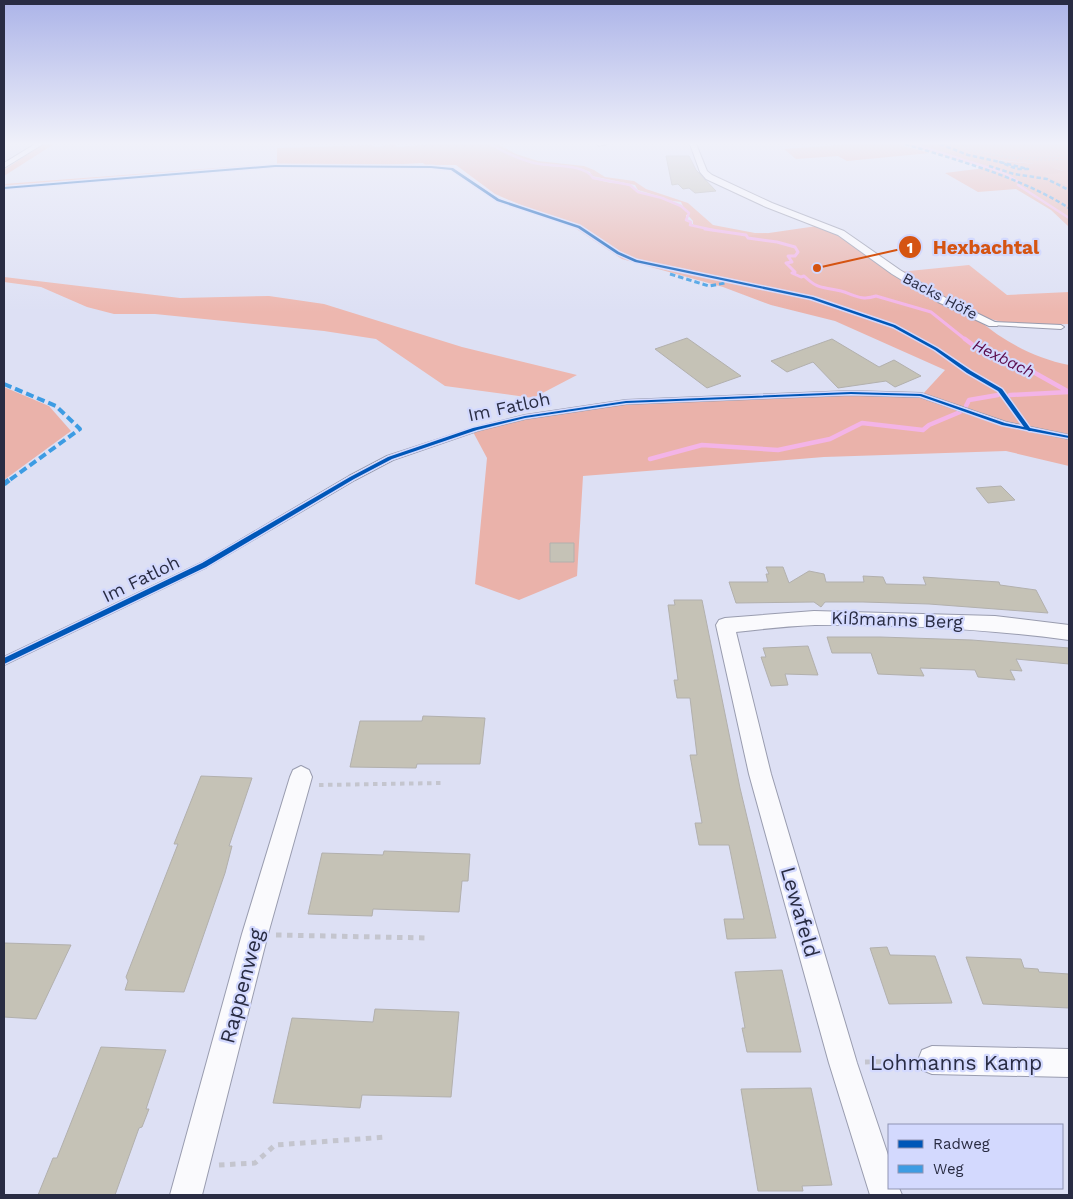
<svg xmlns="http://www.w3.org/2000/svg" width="1073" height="1199" viewBox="0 0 1073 1199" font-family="'Work Sans',sans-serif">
  <rect width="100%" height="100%" fill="#dde0f4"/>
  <path fill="#edb7af" d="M43,144H54L4,176V170Z
    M472,144H497L516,154L538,161L584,166L594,170L605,177L634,181L646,189L688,203L713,225L755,233H766L799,244L716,231L695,226L693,224V221L686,213L681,202L666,200L665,198L638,190L635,185L592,176L590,172L580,168L544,165Z
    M852,144H896L930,153L847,161L838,156L796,159L784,149Z
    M944,144H1069V186L1042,175L1063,171C1025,157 981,166 944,144Z
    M256,165L218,170L4,186V184Z
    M969,265L1007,295L1069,292V324C1052,324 1032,326 1015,324C972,319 935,293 899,272Z
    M4,277L180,298L269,296L324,304L462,347L577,375L533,398L445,386L376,339L324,331L155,314H114L87,307L41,287L4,282Z"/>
  <path fill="#eab2aa" d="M395,144L396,147L433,144H493L513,154L511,155C521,159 532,163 542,165C559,169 583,162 594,179L611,183L629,184L638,192L662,198L682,206L689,214L686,215V220L697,227L717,231H731L748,236L817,226L827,229L977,319C1005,342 1034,358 1069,365V466L1006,451L824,457L583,476L577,576L519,600L475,584L487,458L472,430L525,417L624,403L851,394L922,395L945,370L835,321L771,305L723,287L622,259L575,228L495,194L456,165H425L423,163L386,165L277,164V148L371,145L376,147Z
    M896,144H944L953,149L979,157L1002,161L1047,165L1065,172L1043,175L1069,186V227L1051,210L1016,189L978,192L945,173L985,168L918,148Z
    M4,387L49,406L71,431L4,480Z"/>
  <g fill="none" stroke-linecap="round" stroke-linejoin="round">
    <path stroke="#f3b4e7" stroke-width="2.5" d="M490,144C504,152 518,159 534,163C550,167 584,163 593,178L630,185L638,192L662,198L681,206L689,213L686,220L691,222L690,225L713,230
      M913,144L1002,172L1017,181
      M1018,185L1069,218"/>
    <path stroke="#f3b4e7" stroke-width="3" d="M705,229L746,235L748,238L777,242L795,247L798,252L795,256H788L792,262L786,263L795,272L792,273L801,277L804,276C820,291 822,286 841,291C855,295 861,301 876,296L931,312L966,340"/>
    <path stroke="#f3b4e7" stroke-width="4.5" d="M965,339L977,348L1014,364H1019L1069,392
      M1010,395L1069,392
      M966,406L969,400L998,395
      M650,459L702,445L778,450L830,439L862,423L923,430L929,425L960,412"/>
  </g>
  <path fill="#c5c2b6" stroke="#b2b0ad" d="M666,156H689L696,170L716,191L695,193L689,188L683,189L678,184L672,185Z
    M687,338L741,376L707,388L655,349Z
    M832,339L879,367L894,360L921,376L895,387L886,381L838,388L813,362L787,372L771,361Z
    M1001,486L1015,500L988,503L976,488Z
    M550,543H574V562H550Z
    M766,567H783L789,583L809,571L824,574L826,582H864L863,576L883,577L886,584L926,585L923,577L999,582L1000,585L1036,590L1048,613L929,604L863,602H825L821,607L814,602L736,603L729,582H768L766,574H769Z
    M674,600H702L740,788L776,938L727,939L724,919H744L729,845H699L695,823H702L690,755H697L690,698H677L674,680H678L668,605H675Z
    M827,637H880L972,640L1069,648V664L1016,659L1022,671L1010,670L1015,680L978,677L975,670L920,668L924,676L878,674L871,653H832Z
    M808,646L818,675L785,674L788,685L771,686L761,657H766L763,648Z
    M423,716L485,718L480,764H417L416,768L350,767L360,721H422Z
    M201,776L252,778L229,846H232L225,873L184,992L125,990L128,981L126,977L178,844H174Z
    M384,851L470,854L468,881H462L459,912L373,909L372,916L308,914L322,853L383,855Z
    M4,943L71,945L36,1019L4,1017Z
    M887,947L890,955L935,956L952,1003L889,1004L870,948Z
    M966,957L1021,959L1024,968L1038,969L1039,972L1069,974V1008L983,1004Z
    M782,970L801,1052H747L742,1028H745L735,972Z
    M375,1009L459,1012L451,1097L362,1095L360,1108L273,1103L292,1018L373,1022Z
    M101,1047L166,1050L146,1109H149L142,1127L139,1128L115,1195H38L53,1158H57Z
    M811,1088L832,1185L802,1186L803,1191H758L741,1089Z"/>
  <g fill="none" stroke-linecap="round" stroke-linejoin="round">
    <g stroke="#999caf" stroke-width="2">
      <path id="lane" d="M598,144H607L599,146Z
        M993,322L1061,325L1064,327L1061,329L991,325L990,324Z
        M851,391L921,393L1006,422L1069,435V439L1002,425L920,397L851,395L626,404L525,419L477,431L393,460L355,480L207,567L4,665V657L201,563L349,476L387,456L473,428L525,415L626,400Z"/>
    </g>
    <g stroke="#999caf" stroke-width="2">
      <path id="street" d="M35,144H43L4,168V163Z
        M690,144H696L707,171L712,175L772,203L844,231L900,270L946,298L999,324L997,326H989L938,302L892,274L838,235L766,207L706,179L700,172Z
        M814,611L995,616L1069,625V640C985,629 900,624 815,625C789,626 762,629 736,632L771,774L857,1063L889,1158V1188H899L902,1195H870L829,1063L749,774L716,625L719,620L725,618Z
        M301,766L309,770L312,777L268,934L202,1195H170L242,934L290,777L293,770Z
        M932,1046L1069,1049V1077L932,1074L922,1070L918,1060L922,1050Z"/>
    </g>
    <path stroke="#c4c5ce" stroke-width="1" stroke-dasharray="2 2" stroke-linecap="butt" d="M950,144C989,158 1028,162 1069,159
      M959,144C995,159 1031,160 1069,155"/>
    <path stroke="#c4c5ce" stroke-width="4" stroke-dasharray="4.5 4.5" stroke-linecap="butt" d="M319,785L441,783"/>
    <path stroke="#c4c5ce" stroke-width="5" stroke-dasharray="5.5 5.5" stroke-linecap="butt" d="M276,935L427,938
      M865,1062L909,1061
      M219,1165L255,1163L275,1145L387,1137"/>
    <use href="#lane" fill="#fafafd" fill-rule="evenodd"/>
    <use href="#street" fill="#fafafd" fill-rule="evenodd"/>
    <path stroke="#3d9ce3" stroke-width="2.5" stroke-dasharray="4.5 2.5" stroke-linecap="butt" d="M905,144C960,161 1020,177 1069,208
      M940,144L968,155L1000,162
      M1000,162L1028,169H1017Z
      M989,166L1014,174L1047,179L1069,190"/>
    <path stroke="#3d9ce3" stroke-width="3" stroke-dasharray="5.5 3" stroke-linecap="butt" d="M670,274L709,286L725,283"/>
    <path stroke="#3d9ce3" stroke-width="4" stroke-dasharray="8 4" stroke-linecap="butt" d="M4,384L56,406L80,429L7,482"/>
    <path stroke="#3d9ce3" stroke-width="5" stroke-dasharray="9 5" stroke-linecap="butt" d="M4,484L9,480"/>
    <g stroke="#d3d9fe" stroke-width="3">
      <path id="cycleway" d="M275,165L431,166L453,168L499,199L580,226L619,252L637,260L813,297L895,325L937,348L971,371L1002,389L1030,428L1069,436V438L1031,431H1029L1027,430L1002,425L920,396L851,394L626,403L525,418L477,430L392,459L354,479L206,567L4,664V658L202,563L350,477L388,457L473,428L525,416L626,401L851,392L921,394L1005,423L1024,427L998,391L967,373L935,350L893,327L811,299L635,262L617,254L578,228L497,201L451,170L431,168L275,167L4,189V187Z"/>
    </g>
    <use href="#cycleway" fill="#0057b8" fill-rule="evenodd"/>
  </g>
  <linearGradient id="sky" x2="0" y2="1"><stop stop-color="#acb4e8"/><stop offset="0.46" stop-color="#f0f1fa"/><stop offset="1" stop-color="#f0f1fa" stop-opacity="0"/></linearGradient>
  <rect width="1073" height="312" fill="url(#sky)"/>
  <g text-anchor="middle" stroke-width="4.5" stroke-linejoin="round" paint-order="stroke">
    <g font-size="15" fill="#292c43" stroke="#d3d9fe">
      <text transform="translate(940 296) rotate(28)" y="5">Backs Höfe</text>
    </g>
    <g font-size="16" font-style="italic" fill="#5a0a4b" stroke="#d3d9fe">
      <text transform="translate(1004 358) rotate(26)" y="6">Hexbach</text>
    </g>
    <g font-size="18" fill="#292c43" stroke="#d3d9fe">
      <text transform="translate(509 407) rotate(-12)" y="6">Im Fatloh</text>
      <text transform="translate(141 579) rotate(-26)" y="6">Im Fatloh</text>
      <text transform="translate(897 620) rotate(2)" y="6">Kißmanns Berg</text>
    </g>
    <g font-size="21" fill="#292c43" stroke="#d3d9fe">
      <text transform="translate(800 912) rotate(74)" y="7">Lewafeld</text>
      <text transform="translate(242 986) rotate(-75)" y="7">Rappenweg</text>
      <text x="956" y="1070">Lohmanns Kamp</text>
    </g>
  </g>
  <path fill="none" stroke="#d55412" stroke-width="2" d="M817 268L910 247"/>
  <g fill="#d55412" stroke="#d3d9fe" stroke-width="2">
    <circle cx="817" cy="268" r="5"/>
    <circle cx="910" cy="247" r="12"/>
  </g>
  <g font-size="15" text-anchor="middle" font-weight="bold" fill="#fff">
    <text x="910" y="253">1</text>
  </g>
  <g font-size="19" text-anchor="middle" font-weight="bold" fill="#d55412" stroke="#d3d9fe" stroke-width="4.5" stroke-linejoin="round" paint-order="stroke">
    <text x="986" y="254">Hexbachtal</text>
  </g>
  <rect width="1073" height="1199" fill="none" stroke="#292c43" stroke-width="10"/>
  <rect x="888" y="1124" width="175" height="65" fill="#d3d9fe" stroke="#8f94b3"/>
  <rect x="898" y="1140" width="25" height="8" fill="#0057b8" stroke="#8f94b3"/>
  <text x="933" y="1149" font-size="15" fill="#292c43">Radweg</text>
  <rect x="898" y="1165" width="25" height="8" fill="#3d9ce3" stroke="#8f94b3"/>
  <text x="933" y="1174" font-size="15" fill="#292c43">Weg</text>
</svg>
